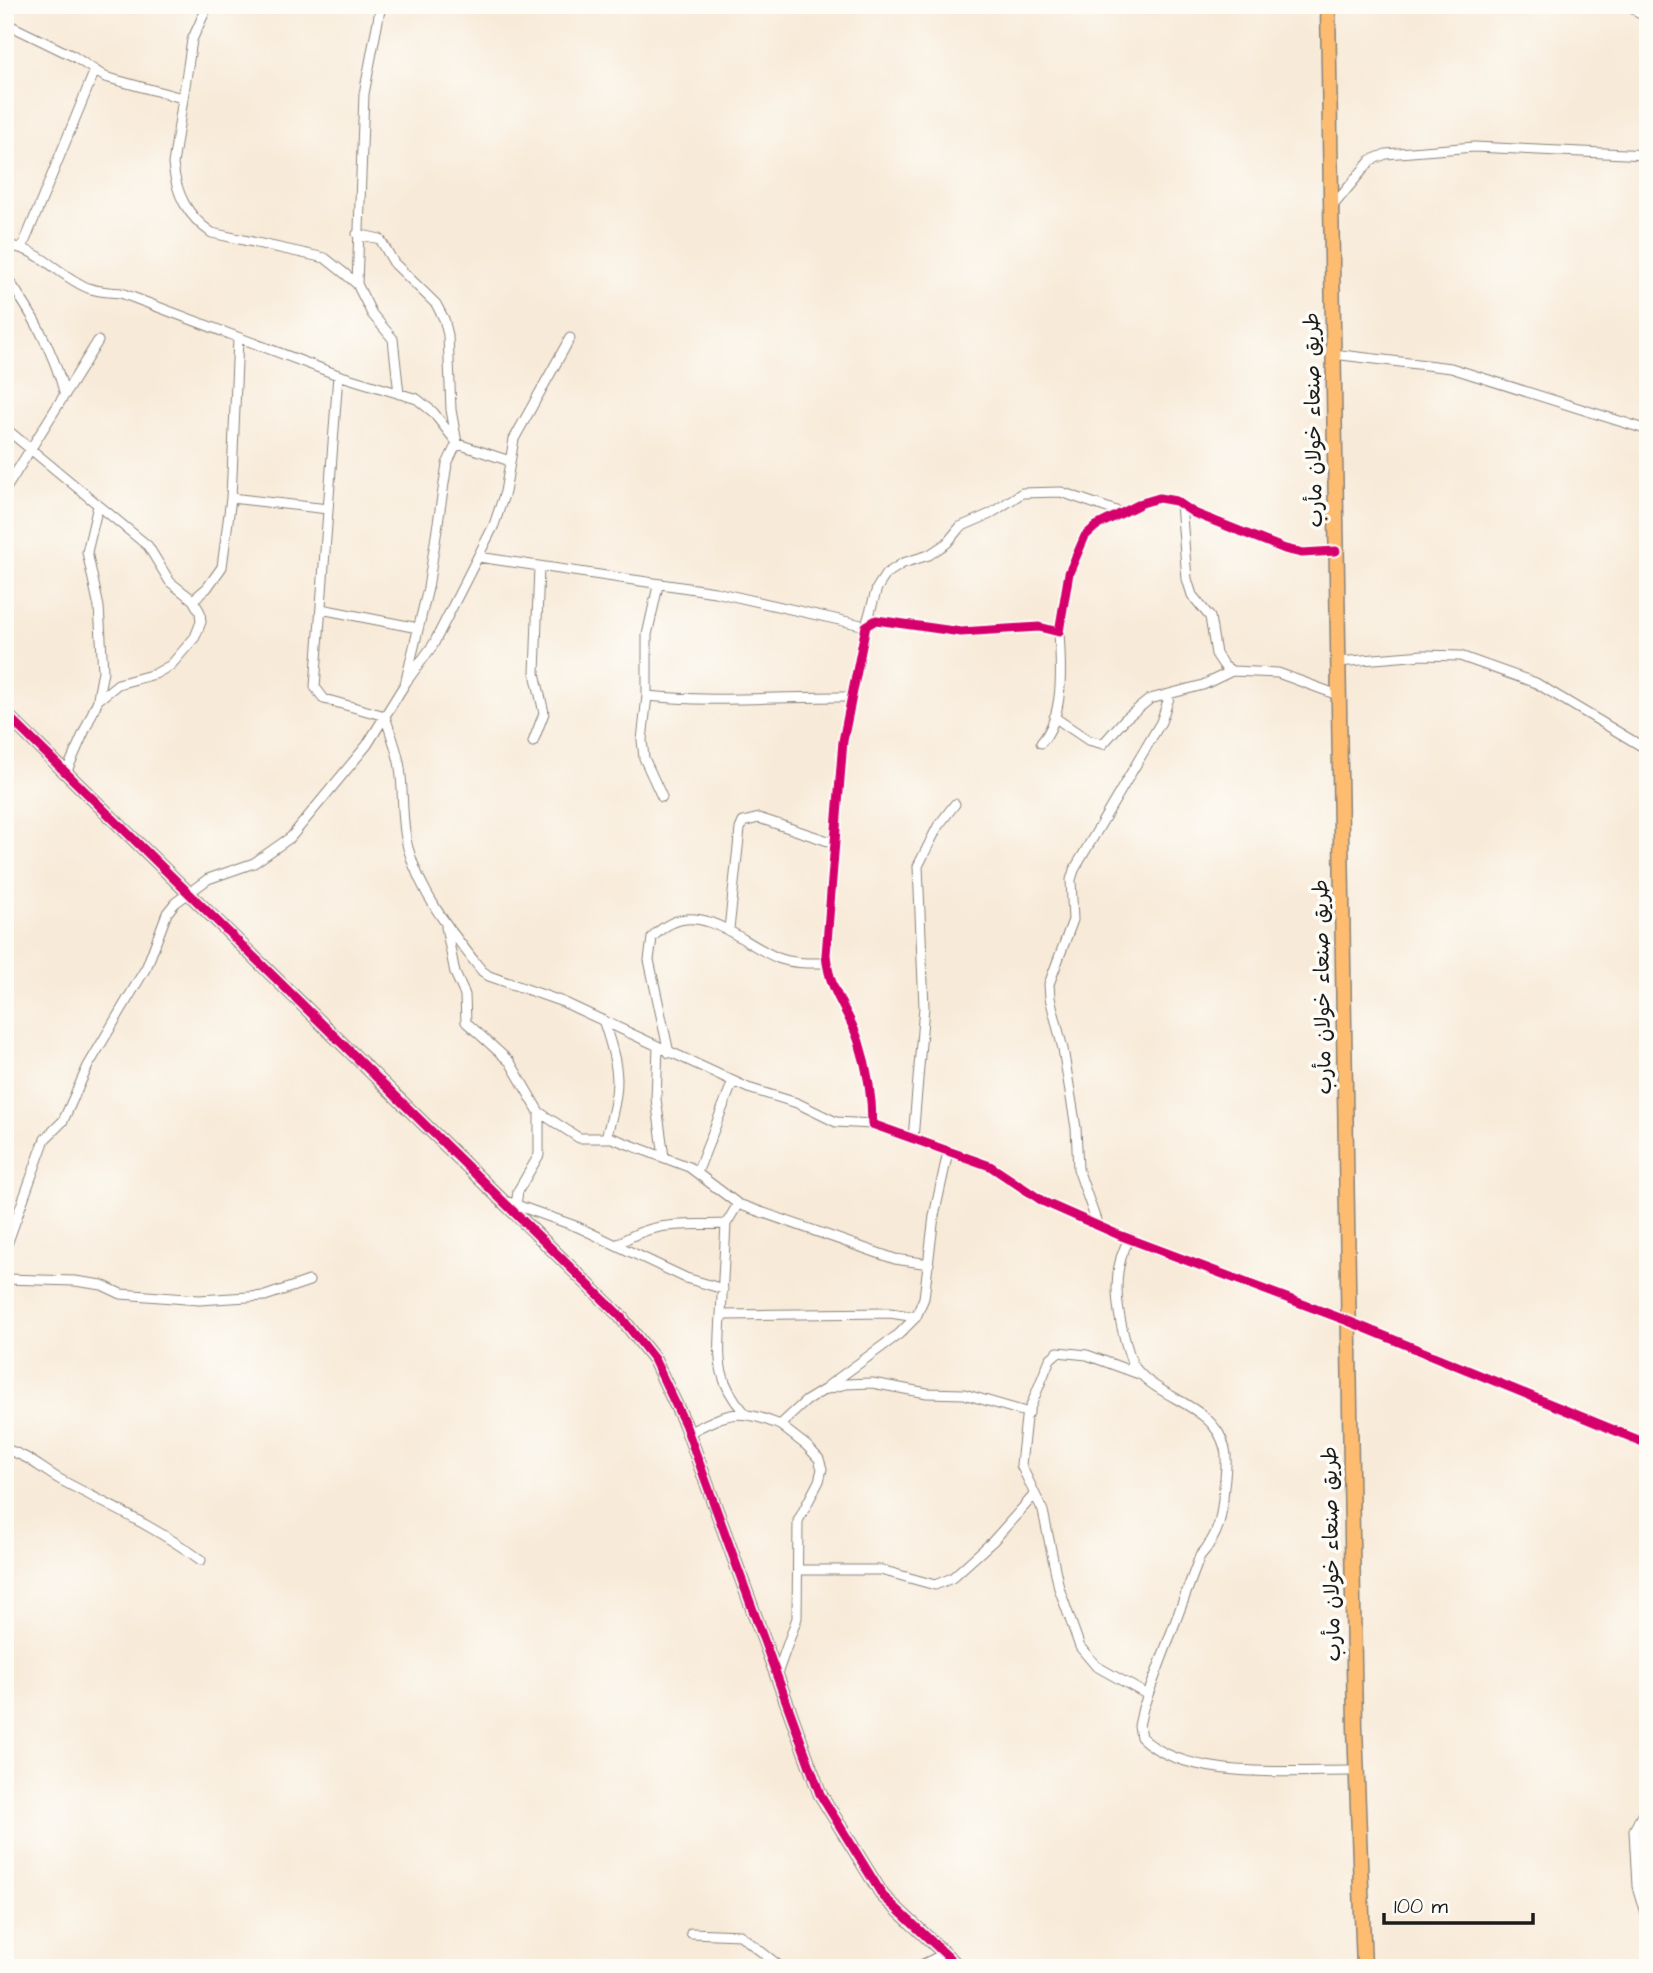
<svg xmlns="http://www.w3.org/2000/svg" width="1653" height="1973" viewBox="0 0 1653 1973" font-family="'Architects Daughter','Playpen Sans Arabic',sans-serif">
  <rect width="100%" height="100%" fill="#fdfcf7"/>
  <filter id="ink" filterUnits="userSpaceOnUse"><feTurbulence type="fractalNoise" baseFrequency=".0143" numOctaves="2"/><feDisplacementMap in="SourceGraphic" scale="14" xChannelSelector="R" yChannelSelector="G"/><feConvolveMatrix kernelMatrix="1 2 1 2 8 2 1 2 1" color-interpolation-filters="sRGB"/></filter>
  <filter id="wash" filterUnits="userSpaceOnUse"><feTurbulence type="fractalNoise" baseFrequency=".00686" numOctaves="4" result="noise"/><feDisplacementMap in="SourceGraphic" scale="28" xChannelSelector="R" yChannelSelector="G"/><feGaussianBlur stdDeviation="1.57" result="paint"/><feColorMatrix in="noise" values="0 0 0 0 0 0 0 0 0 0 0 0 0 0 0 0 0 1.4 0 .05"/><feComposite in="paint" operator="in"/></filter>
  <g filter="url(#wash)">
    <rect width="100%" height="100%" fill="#f8ead8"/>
  </g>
  <g filter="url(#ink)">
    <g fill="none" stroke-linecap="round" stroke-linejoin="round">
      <g stroke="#8a837a" stroke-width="11">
        <path id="street" d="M208,5L192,40L173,164C176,194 187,216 212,233L325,258L344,273L357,284L372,314L393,339L399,394
          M1630,5L1648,20
          M5,23L73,56L105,77L182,98
          M1332,207L1371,160L1386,154L1474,147L1648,155
          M357,234L380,239L394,263L436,304L444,319L448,335L451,410L457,443L447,464L428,588L406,680
          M5,246C36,245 60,277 88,288C99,292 110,292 121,293L338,375L417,399L433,412L458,444L510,461
          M22,248L95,70
          M5,275C32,313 53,349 65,395
          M357,284L364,94L381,5
          M1333,354L1451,368L1648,430
          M338,375L315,687L324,699L385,716C390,733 398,751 400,768C404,795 401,821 408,848C421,895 452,933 482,971L489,976L563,1002L748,1088L797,1103L836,1122L872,1124
          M5,428L148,546L170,582L193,600L200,612L201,622L195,637L171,665L155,674L118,684L98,700L66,773
          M5,490L98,341
          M231,498L328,509
          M1181,504L1187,579L1192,595L1210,617L1216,654L1224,666L1232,671L1278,673L1338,695
          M1336,551L1302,553L1285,549L1194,513L1176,501L1159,498L1142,503L1096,526L1085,536L1069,573L1059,632L1039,627L961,632L876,620L866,626L843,741L826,955C830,995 848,1008 859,1042C867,1067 872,1098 872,1124L990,1166L1044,1202L1119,1235L1348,1321L1648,1444
          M478,557L715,592L866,626L877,588L886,574L903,563L929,555L947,543L960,527L990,514L1022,493L1061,492L1122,513
          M658,586L647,635V696L642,740L644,758L662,797
          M193,600L207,588L222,567L231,498L238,339
          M321,609L418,628
          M1338,662L1423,655L1460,656L1536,683L1648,750
          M647,696C715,703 783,696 851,697
          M98,698L103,671L99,607L87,552L98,506
          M1054,717L1088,740L1103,744L1125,719L1150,699L1203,685L1232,671
          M533,742L544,713L535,673L539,567
          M1041,743C1065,716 1061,666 1059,632
          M446,927L455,973L465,995L466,1022L510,1062L539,1112L579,1138H612L689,1167L738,1204L895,1259L929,1264
          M729,929L740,829L743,822L759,818L834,843
          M603,1020C620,1069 622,1086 606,1137
          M658,1047L656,1099L664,1157
          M669,1053L649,960L652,938C694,892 737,941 778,958C794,964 811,963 827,963
          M913,1139L924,1007L918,866L938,826L955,804
          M697,1173L733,1081
          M508,1202L578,1227L686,1278L723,1289
          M516,1205L518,1191L539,1155V1112
          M726,1224L738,1204
          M1098,1226L1078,1169L1076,1128L1063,1049L1050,998L1049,984L1073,920L1071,880L1074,870L1161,722L1170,695
          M1130,1238C1107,1274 1119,1324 1132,1363C1154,1400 1214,1402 1225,1449C1228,1461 1225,1475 1224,1487C1222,1516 1220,1534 1200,1556L1143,1708L1139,1726L1141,1737C1187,1782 1296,1770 1356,1771
          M618,1244C654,1220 683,1226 726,1224L721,1315
          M5,1250L45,1139L63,1121L88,1066L147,966L167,913L175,903L208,879L254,863L291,837L367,745L406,682L433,645L494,525L505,492L514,439L570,338
          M5,1279L75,1281L102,1285L121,1294L199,1300L265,1296L309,1281
          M1139,1374L1087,1355L1058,1352L1050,1359L1026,1418L1021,1465L1043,1511L1059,1588L1080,1647L1096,1666L1148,1695
          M828,1386L899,1334L916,1317L924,1298L934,1216L948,1152
          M744,1412C715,1379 719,1357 721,1315L890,1313L916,1317
          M688,1433C728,1413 737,1407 780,1425L806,1401L824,1390L846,1384L872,1383L927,1393L964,1394L1029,1413
          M5,1449C28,1455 41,1469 61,1480C108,1505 157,1528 201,1560
          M798,1570H881L935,1585L952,1578L993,1541L1035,1494
          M777,1674L797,1618L798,1521L819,1481L822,1469L819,1459L807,1446L780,1425
          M1648,1804L1634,1830L1637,1886L1648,1923
          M691,1933L740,1935L782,1968
          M915,1968L944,1954"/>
      </g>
      <g stroke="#8a837a" stroke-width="15">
        <path id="secondary" d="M5,713L620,1316L654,1359L685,1424L820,1794L883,1896L960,1968"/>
      </g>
      <g stroke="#8a837a" stroke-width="17">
        <path id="primary" d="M1328,5L1355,1727L1364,1968"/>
      </g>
      <use href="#street" stroke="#fff" stroke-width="9"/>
      <use href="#secondary" stroke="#fee4c6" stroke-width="12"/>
      <use href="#primary" stroke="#fdbc70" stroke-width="14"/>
      <g stroke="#fdfcf7" stroke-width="13">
        <path id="cycleway" d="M1336,551L1302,553L1285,549L1194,513L1176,501L1159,498L1142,503L1096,526L1085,536L1069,573L1059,632L1039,627L961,632L876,620L866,626L843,741L826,955C830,995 848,1008 859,1042C867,1067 872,1098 872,1124L990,1166L1044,1202L1119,1235L1348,1321L1648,1444
          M5,713L620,1316L654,1359L685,1424L820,1794L883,1896L960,1968"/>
      </g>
      <use href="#cycleway" stroke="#d6006c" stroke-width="9"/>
    </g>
  </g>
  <g text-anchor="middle" stroke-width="7" stroke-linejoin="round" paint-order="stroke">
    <g font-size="21" fill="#1c1c1c" stroke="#fdfcf7">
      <text transform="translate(1313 420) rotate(-91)" y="7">طريق صنعاء خولان مأرب</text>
      <text transform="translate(1322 987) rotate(-91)" y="7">طريق صنعاء خولان مأرب</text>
      <text transform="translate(1331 1554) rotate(-91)" y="7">طريق صنعاء خولان مأرب</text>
    </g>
  </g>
  <rect width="1653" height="1973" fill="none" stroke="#fdfcf7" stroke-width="28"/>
  <path d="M1384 1913v10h149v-10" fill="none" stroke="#1c1c1c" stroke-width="3.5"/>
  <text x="1394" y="1913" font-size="21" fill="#1c1c1c" stroke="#fdfcf7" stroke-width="5" paint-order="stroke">100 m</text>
</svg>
